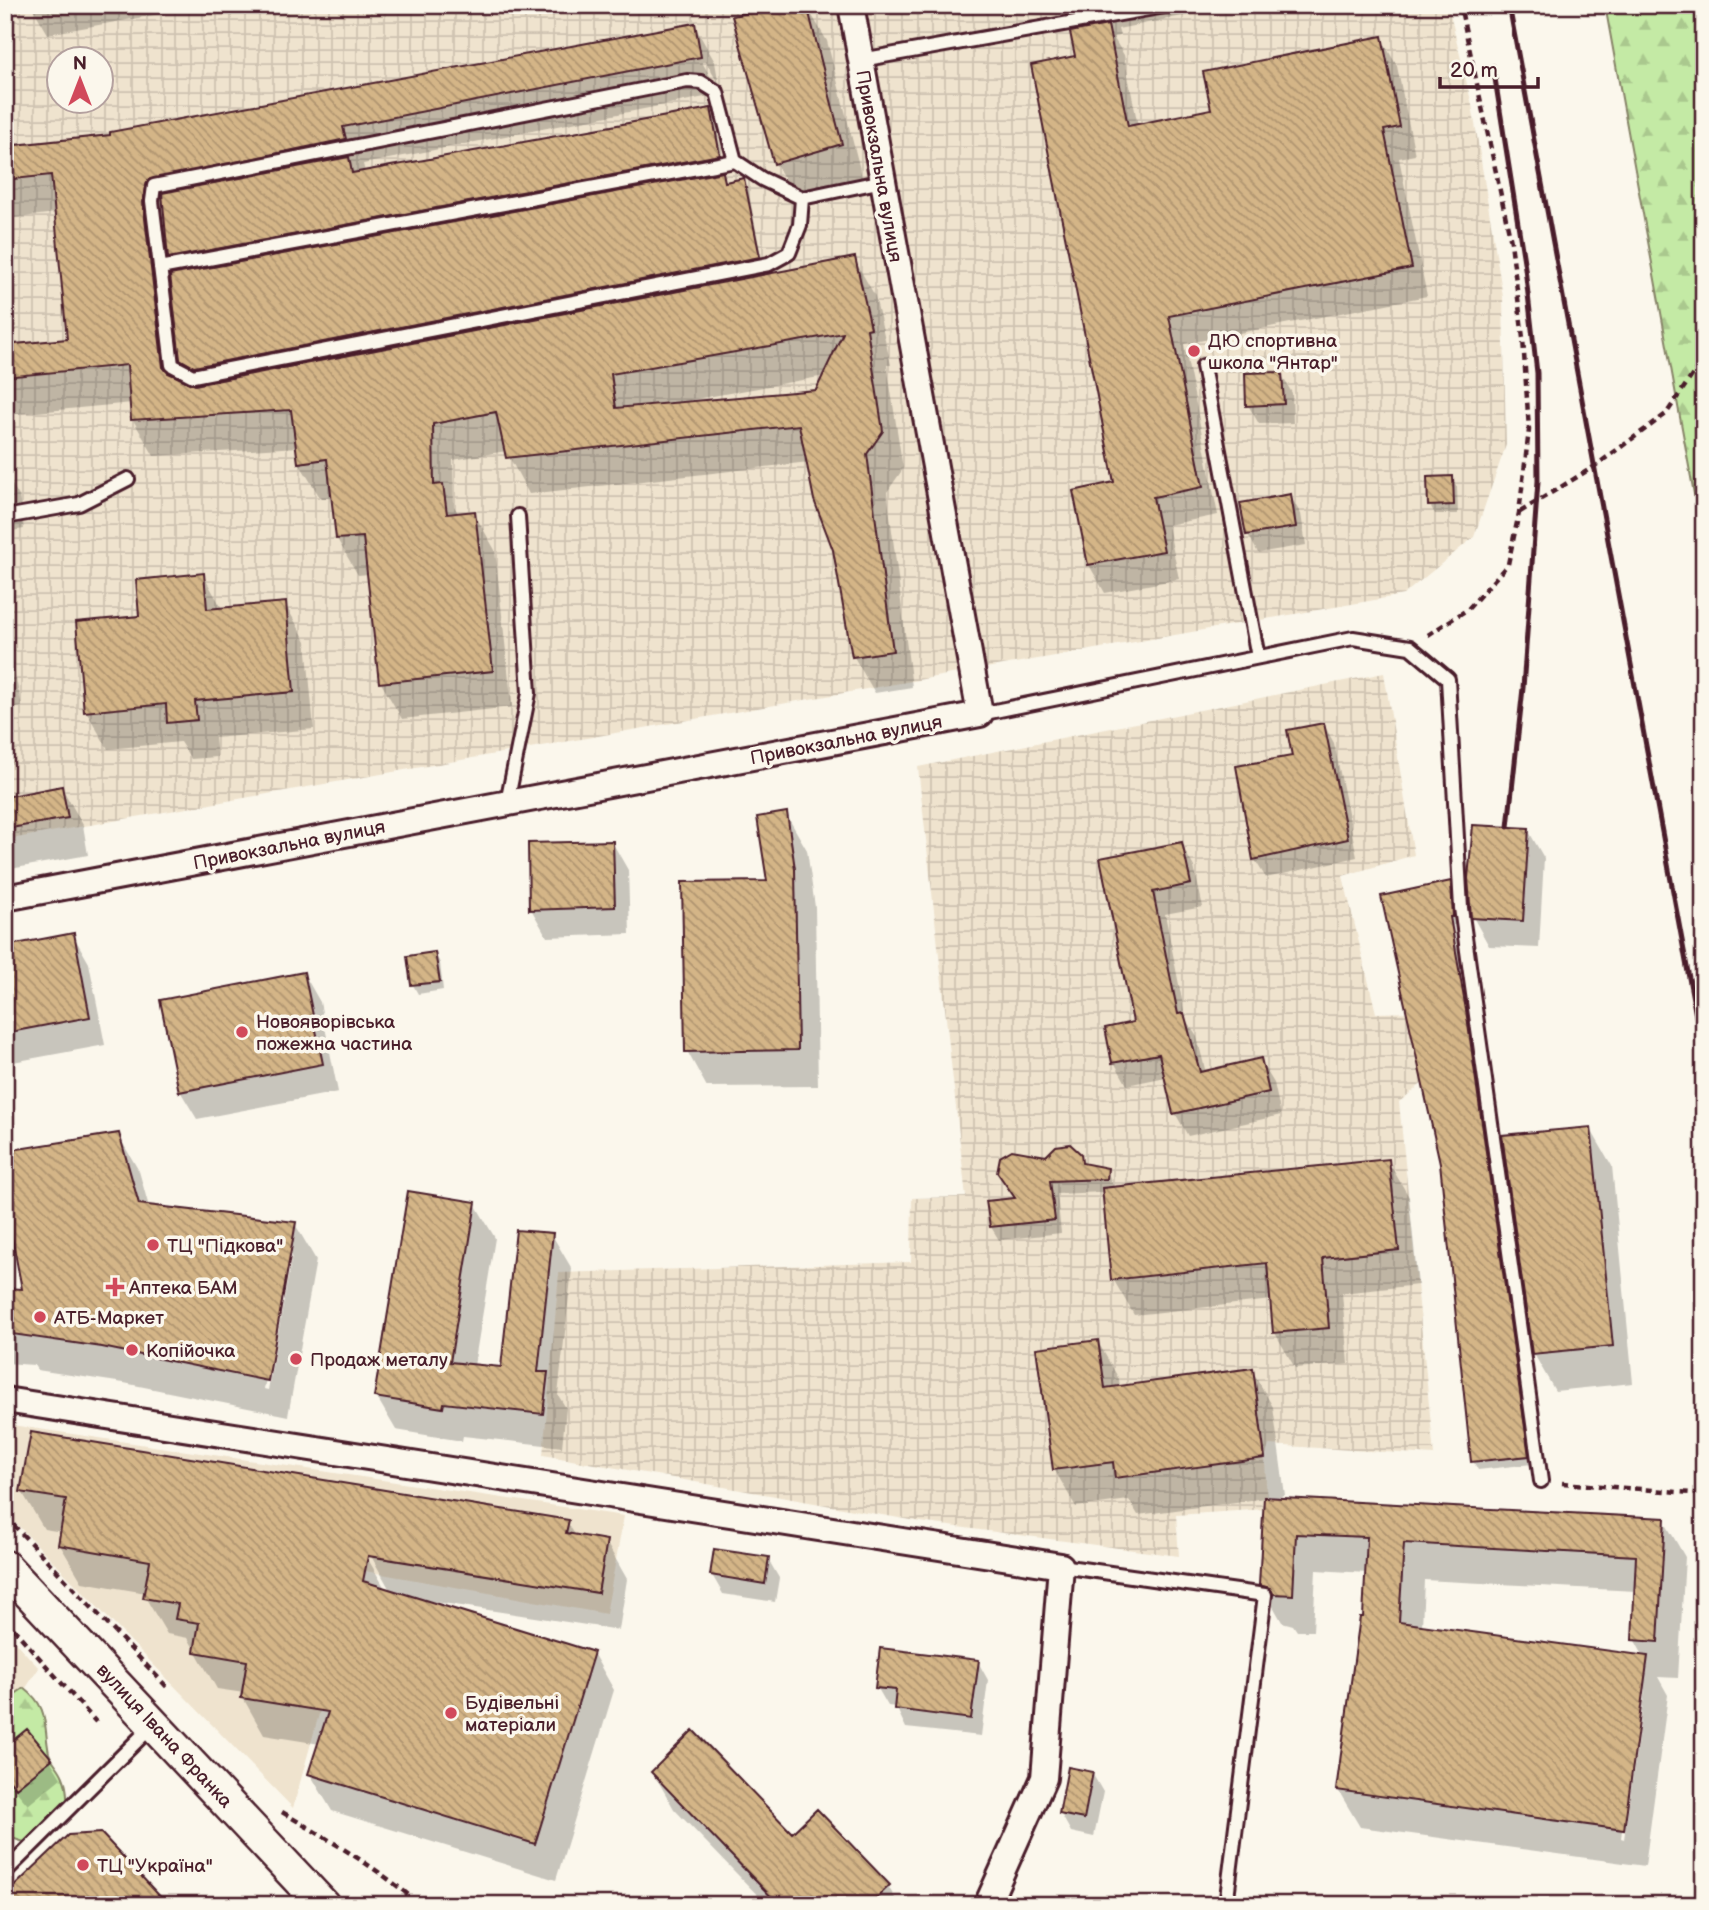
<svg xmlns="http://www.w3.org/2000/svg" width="1709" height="1910" viewBox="0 0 1709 1910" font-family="'Balsamiq Sans',sans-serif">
  <defs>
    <pattern id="industrial-grid" width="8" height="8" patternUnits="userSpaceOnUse" patternTransform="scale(1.75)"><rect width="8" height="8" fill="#efe3ce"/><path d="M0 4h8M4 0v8" fill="none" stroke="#cec2b1"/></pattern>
    <pattern id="forest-firs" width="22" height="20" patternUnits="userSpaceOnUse" patternTransform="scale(1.75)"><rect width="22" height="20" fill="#c4eaa5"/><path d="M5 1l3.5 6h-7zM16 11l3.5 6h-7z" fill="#aac88e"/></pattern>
    <pattern id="building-back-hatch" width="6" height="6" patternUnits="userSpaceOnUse" patternTransform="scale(1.75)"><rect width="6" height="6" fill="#d4b587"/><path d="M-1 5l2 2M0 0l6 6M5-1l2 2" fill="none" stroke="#ae936f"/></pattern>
  </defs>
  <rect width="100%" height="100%" fill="#fbf7ec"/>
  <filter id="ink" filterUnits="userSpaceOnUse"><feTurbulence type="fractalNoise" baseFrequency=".0143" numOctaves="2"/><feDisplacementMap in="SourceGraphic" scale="14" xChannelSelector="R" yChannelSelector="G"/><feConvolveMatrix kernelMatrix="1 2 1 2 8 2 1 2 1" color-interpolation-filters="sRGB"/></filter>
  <g filter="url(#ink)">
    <path fill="#efe3ce" d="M5,1424L624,1516L606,1614L359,1570L293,1808L5,1512Z
      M5,1631L39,1668L5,1720Z"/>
    <path fill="url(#industrial-grid)" fill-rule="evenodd" d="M5,5H1448L1472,105L1503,297L1506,445L1474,537L1403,595L5,840ZM60,60H102V102H60Z
      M1384,673L1414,855L1343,876L1376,1013L1412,1012L1424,1082L1399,1102L1434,1455L1269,1445L1265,1458L1267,1509L1176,1515L1179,1556L927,1523L543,1455L559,1273L911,1262L912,1198L966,1197L918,767Z"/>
    <path fill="url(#forest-firs)" stroke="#878468" stroke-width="2" d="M1605,5H1704V549Z
      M24,1688C50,1708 43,1724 49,1753C52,1762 60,1768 63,1777C69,1791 67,1807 66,1822L24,1842L5,1836V1766L9,1753L5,1701Z"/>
    <path fill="#0003" fill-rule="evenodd" d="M31,5H211L48,34Z
      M806,5L827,41L863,181L797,201L776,164L734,18Z
      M1066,5H1237L1118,29L1120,36L1113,37L1124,55L1138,126L1213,111L1381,38L1397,66L1415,155L1399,158L1427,296L1184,344L1218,515L1168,525L1179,579L1105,593L1089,565L1075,492L1116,484L1077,57L1079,32Z
      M694,25L715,62L719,85L706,62H702L720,94L363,164L365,172L710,109L715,118L723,164L174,266L169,257L166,228L163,240L181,380L194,386L854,259L875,296L891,365H887L903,469L887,492L912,687L875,693L854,657L835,549L809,462L529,494L506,451L453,460L454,506L459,515L474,513L495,550L512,707L402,719L381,683L369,574L358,575L337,539L333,497L321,499L299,463L298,447L154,456L133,420L132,403L5,415V347L69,341L56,213L5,219V147L112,137ZM825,376L817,392L691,403L690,400Z
      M722,174L727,183L743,180L748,189L763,266L200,375L187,368L182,359Z
      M1281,374L1292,393L1293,423L1259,424L1248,405Z
      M5,473L19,496L24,529L5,532Z
      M1452,478L1457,487L1458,514H1435L1430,505Z
      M1290,496L1301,514L1306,545L1258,553L1248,534Z
      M203,575L223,610L285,604L306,641L314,729L215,738L217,757L191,759L180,742L108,749L86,711L141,618Z
      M5,628L22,707L5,710Z
      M1324,725L1334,743L1357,857L1266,878L1255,860L1294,758Z
      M62,788L83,825L88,855L5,870V798Z
      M786,814L807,850L815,907L818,1086L707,1087L687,1051L769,882Z
      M1528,830L1544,858L1539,948L1489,946L1473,917Z
      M612,842L628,870L630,934L547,937L531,909Z
      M1181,844L1194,867L1203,907L1165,914L1186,1020L1197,1037L1206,1073L1260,1060L1274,1083L1281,1115L1188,1136L1175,1113L1166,1077L1127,1085L1114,1062L1136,1024L1102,860Z
      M1450,883L1455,892L1457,925H1453L1471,1021L1532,1464L1478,1470L1473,1461L1441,1163Z
      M73,935L89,963L105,1045L13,1062L5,1049V948Z
      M435,954L440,963L443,990L418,994L413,985L409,958Z
      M304,974L320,1002L338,1092L197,1119L180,1091Z
      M1590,1128L1612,1166L1633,1383L1555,1391L1534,1354Z
      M118,1135L139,1171L149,1207L295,1224L316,1260L288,1416L124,1383L37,1370L34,1365L5,1363V1290L24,1291ZM289,1255H292L268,1390L264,1389Z
      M1080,1155L1086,1166L1107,1170L1114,1189L1388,1161L1409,1197L1418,1285L1342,1293L1348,1364L1295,1368L1275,1333L1272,1300L1134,1315L1113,1279L1104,1192L1057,1194L1061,1233L999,1240L991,1227L988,1202L1017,1199L1047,1158Z
      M475,1204L495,1238L474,1366L503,1369L552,1235L572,1269L558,1395L566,1408L562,1447L463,1436L462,1441L396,1430L376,1396Z
      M1098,1342L1119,1379L1120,1388L1252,1370L1273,1407L1285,1495L1271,1499L1663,1519L1685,1557L1678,1678L1658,1677L1668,1695L1645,1866L1360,1827L1338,1790L1365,1619L1367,1573L1316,1570L1313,1631H1297L1293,1625L1282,1622L1261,1585L1266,1498L1138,1515L1129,1500L1076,1507L1054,1469ZM1424,1580L1636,1591L1634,1639L1644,1657L1422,1627ZM1641,1689H1645L1624,1839L1621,1838Z
      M22,1492L567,1522L576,1536L606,1542L627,1579L619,1630L416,1599L593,1653L614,1690L556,1880L332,1811L310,1774L320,1744L264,1735L243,1698L244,1693L217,1689L188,1638L167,1634L145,1597L146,1593L82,1582L60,1545L62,1532L44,1529ZM366,1547L390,1590H386L362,1549Z
      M768,1559L779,1578L775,1602L723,1594L712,1575Z
      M978,1662L988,1680L981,1736L906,1728L896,1707L888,1706L877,1687Z
      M5,1750L50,1760L61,1778L28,1805L5,1778Z
      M653,1772L792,1835L888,1886L899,1905H767L674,1809Z
      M1092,1773L1103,1792L1094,1837L1071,1832L1061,1814Z"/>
    <path fill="url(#building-back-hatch)" stroke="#4a1f2b" stroke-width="2" fill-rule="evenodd" d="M791,5H807L842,144L774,164L732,16Z
      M1065,5H1104L1105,8L1066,15Z
      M695,23L701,57L343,127L346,139L148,180L143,202L163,367L168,373L195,385L855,257L871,328L867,329L883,431L867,454L893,651L852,657L833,550L814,500L799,425L506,458L496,412L433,424L434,485L443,484L447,514L475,511L493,671L379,683L363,537L336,539L327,459L298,463L291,410L131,420L127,365L5,377V345L67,339L51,175L5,180V146L110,135V132ZM843,333L816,390L616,408L611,374Z
      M1108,25L1128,126L1211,109L1203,72L1382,36L1400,127L1384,130L1412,268L1169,316L1203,487L1153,497L1164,551L1088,565L1073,491L1114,482L1031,65L1075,56L1070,32Z
      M711,108L720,155L168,258L162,193L349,157L352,173Z
      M723,172L725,182L744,178L760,257L194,367L180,359L170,275Z
      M1282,372L1284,404L1246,406L1245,373Z
      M1453,476L1454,505L1428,506L1427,477Z
      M1291,494L1296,527L1246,535L1240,503Z
      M204,573L207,609L286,602L294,692L195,701L197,720L167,723L166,704L84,712L76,622L139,616L136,580Z
      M1324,723L1348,839L1253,860L1236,766L1292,756L1287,730Z
      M62,786L68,818L5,829V797Z
      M787,812L795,869L798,1050L685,1052L682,882L767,881L757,817Z
      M1473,825L1529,828L1523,921L1471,918L1468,878Z
      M613,841L615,907L529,910L528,843Z
      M1182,842L1191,884L1153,892L1178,1014L1184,1013L1200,1072L1261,1058L1269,1092L1173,1114L1159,1054L1112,1063L1105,1028L1133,1022L1100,858Z
      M1451,881L1453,917H1450L1466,1010L1529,1456L1471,1462L1440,1163L1381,896Z
      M74,933L90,1017L5,1033V946Z
      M435,952L440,982L411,985L407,956Z
      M304,972L323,1064L179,1092L160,1000Z
      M1591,1127L1613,1346L1532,1354L1502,1135Z
      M119,1133L139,1204L296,1222L268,1381L102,1347L5,1333V1288L22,1289L5,1201V1151Z
      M1070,1144L1081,1154L1082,1163L1108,1168L1107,1179L1050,1181L1055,1220L990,1227L986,1201L1015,1198L997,1172L1000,1157L1012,1150L1046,1156L1056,1146Z
      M1389,1159L1399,1250L1323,1258L1329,1328L1273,1333L1267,1263L1111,1280L1102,1188Z
      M408,1191L476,1202L450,1362L501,1367L516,1230L553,1233L538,1372H548L543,1414L444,1403L443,1408L374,1397Z
      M1098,1340L1105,1388L1253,1368L1265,1458L1115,1478L1113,1462L1053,1470L1036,1348Z
      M31,1432L569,1520L566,1533L607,1540L598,1593L368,1556L363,1581L594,1652L535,1844L308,1774L328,1712L241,1698L247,1661L194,1652L199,1623L175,1619L178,1604L143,1598L150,1561L58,1545L66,1499L20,1492Z
      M1264,1497L1665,1518L1658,1642L1632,1640L1636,1556L1404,1543L1399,1622L1648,1656L1624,1830L1336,1790L1360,1617H1363L1367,1537L1296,1534L1293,1595L1273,1594L1270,1588L1259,1585Z
      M714,1549L769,1557L765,1584L710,1575Z
      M880,1648L979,1660L971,1719L894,1709L896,1690L875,1688Z
      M27,1729L52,1759L16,1788L5,1775V1747Z
      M693,1730L792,1833L817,1809L890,1885L869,1905H779L651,1772Z
      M1068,1767L1093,1772L1084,1819L1059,1814Z
      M101,1833L168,1905H5V1895L68,1835Z"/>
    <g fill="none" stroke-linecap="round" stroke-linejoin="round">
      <g stroke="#4a1f2b" stroke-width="18">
        <path id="service" d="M861,60L1171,5
          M687,81L701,82L717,92L735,161L762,179L802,198L800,225L789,253L769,264L193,376L172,365L152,201L154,186Z
          M802,198L883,181
          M160,268L735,161
          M1203,366L1258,657
          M5,517L79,504L128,479
          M980,714L1353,638L1410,647L1448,679L1461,908L1541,1481
          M507,803L529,693L518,516
          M1061,1566L1265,1595L1226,1905
          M5,1872L154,1724"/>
      </g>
      <g stroke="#4a1f2b" stroke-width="30">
        <path id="minor" d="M5,898L980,714L851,5
          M5,1400L1061,1566L1044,1778L987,1905"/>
      </g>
      <g stroke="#4a1f2b" stroke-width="37">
        <path id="tertiary" d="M5,1567L323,1905"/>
      </g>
      <path stroke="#4a1f2b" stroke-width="4.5" stroke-dasharray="7 5" stroke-linecap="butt" d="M1520,512L1595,466L1666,414L1704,358
        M1428,635L1468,609L1508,564L1519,513L1529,430L1523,338L1511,242L1460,5
        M1562,1483L1704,1494
        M5,1516L167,1687
        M5,1619L96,1722
        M282,1812C329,1840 379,1868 420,1905"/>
      <use href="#service" stroke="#fbf7ec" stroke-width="12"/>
      <use href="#minor" stroke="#fbf7ec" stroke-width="24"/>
      <use href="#tertiary" stroke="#fbf7ec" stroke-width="32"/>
      <path stroke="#4a1f2b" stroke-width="5" d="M1509,5L1704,1059
        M1493,66L1525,268L1537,373L1538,481L1523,688L1508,827"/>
    </g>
  </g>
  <g fill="#d1495b" stroke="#fbf7ec" stroke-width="2.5">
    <circle cx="1194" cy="351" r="7"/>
    <circle cx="242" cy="1032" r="7"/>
    <circle cx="153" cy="1245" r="7"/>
    <path d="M111.5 1276.5h7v7h7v7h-7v7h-7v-7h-7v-7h7z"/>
    <circle cx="40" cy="1317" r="7"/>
    <circle cx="132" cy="1350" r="7"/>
    <circle cx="296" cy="1359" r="7"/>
    <circle cx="451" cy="1713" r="7"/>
    <circle cx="83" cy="1865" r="7"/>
  </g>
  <g text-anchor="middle" stroke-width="7" stroke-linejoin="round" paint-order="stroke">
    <g font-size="19" fill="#4a1f2b" stroke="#fbf7ec">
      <text transform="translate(880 166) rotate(80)" y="7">Привокзальна вулиця</text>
      <text transform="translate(846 739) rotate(-11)" y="7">Привокзальна вулиця</text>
      <text transform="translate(289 844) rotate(-11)" y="7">Привокзальна вулиця</text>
      <text transform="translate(165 1735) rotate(47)" y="7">вулиця Івана Франка</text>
    </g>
    <g font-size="19" fill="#4a1f2b" stroke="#fbf7ec" text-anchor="start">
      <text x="1208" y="347">ДЮ спортивна<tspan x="1208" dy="22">школа "Янтар"</tspan></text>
      <text x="256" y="1028">Новояворівська<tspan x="256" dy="22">пожежна частина</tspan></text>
      <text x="167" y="1252">ТЦ "Підкова"</text>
      <text x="129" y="1294">Аптека БАМ</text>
      <text x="54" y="1324">АТБ-Маркет</text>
      <text x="146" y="1357">Копійочка</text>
      <text x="310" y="1366">Продаж металу</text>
      <text x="465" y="1709">Будівельні<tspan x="465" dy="22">матеріали</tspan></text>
      <text x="97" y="1872">ТЦ "Україна"</text>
    </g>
  </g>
  <rect width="1709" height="1910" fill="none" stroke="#fbf7ec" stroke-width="28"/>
  <rect x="14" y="14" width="1681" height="1882" fill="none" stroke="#4a1f2b" stroke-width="2.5" filter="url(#ink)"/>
  <g transform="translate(80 80)"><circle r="33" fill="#fbf7ec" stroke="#b4a19f" stroke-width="2"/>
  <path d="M0-5L12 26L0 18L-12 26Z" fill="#d1495b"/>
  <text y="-10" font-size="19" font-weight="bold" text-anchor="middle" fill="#4a1f2b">N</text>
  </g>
  <path d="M1440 77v10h98v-10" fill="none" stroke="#4a1f2b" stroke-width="3.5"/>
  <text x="1450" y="77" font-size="21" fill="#4a1f2b" stroke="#fbf7ec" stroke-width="5" paint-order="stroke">20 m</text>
</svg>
